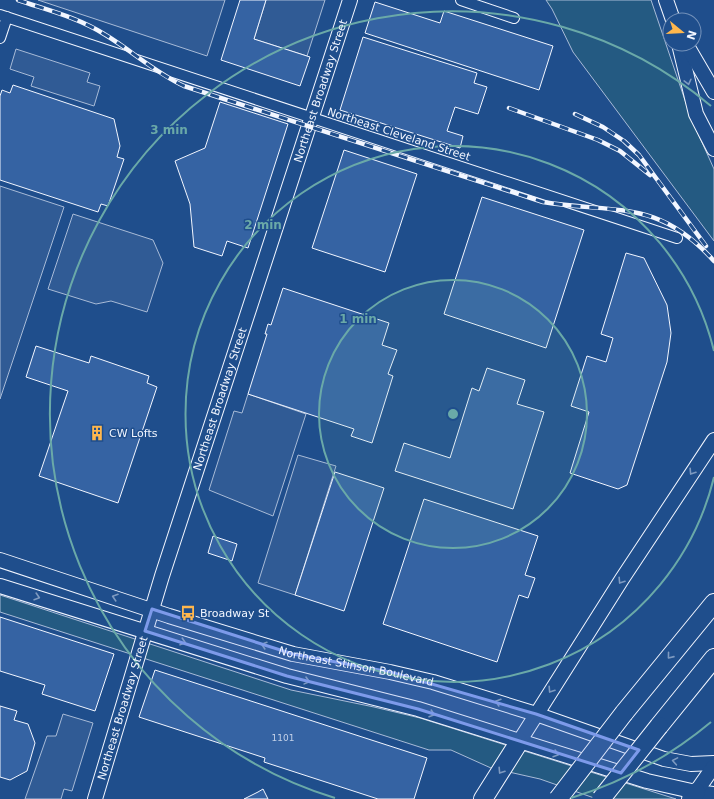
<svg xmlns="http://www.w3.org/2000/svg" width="714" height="799" viewBox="0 0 714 799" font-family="'DejaVu Sans',sans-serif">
  <rect width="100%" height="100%" fill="#1f4e8c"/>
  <path fill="#245a82" stroke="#a8bbd7" d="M546,0H651L691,118L714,169V241L573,52L552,9Z
    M0,595L291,690L374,707L420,718L676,799H597L540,779L491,768L451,750H429L0,612Z"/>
  <path fill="#305b95" stroke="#a8bbd7" d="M38,0H225L207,56Z
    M266,0H325L307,56L254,39Z
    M16,49L90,73L87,82L100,86L94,106L31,86L34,77L10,69Z
    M0,186L64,207L0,399Z
    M73,214L153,240L163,263L147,312L111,301L96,304L48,289Z
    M248,394L306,414L273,516L209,490L234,411L242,413Z
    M298,455L336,466L295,595L258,583Z
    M63,714L93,723L72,791L64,789L61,799H25L47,736H56Z"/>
  <path fill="#3563a3" stroke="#f2f6ff" d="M240,0H266L254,39L310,57L300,86L221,60Z
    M375,2L440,23L444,11L553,46L539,90L365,33Z
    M363,37L477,73L474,83L487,87L478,114L455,107L447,131L463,136L460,148L340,110Z
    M13,85L114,119L120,146L117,157L124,159L108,206L101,204L98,212L0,180V96L2,90L10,93Z
    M220,102L288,124L248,248L227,241L222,256L194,247L190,204L175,161L205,148Z
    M344,150L417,174L385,272L312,248Z
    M482,197L584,230L546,348L444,314Z
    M626,253L644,258L667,305L671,333L667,362L627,485L618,489L570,473L589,412L571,406L587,356L606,362L613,338L601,334Z
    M283,288L389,323L382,345L397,350L388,374L393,376L372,443L351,436L354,429L248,394L267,334H265L268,324L271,325Z
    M36,346L89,363L91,356L149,376L147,383L157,387L118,503L39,476L68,391L26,377Z
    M487,368L525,380L517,404L544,412L513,509L395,471L404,443L450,458L472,388L479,391Z
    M335,472L384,488L344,611L295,595Z
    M424,499L538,536L525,575L535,578L528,598L519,595L497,662L383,624Z
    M213,536L237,544L232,561L208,553Z
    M0,617L114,654L95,711L42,694L45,685L0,671Z
    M155,670L427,758L414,799H378L264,762L265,758L139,717Z
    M0,706L17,711L14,720L28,724L35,743L27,771L10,780L0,777Z
    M263,789L268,799H244L258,792Z"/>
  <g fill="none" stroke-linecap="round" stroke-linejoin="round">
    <g stroke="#f2f6ff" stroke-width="12">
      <path id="street" d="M461,0L514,18
        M0,15L677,238
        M0,38L7,17"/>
    </g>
    <g stroke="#f2f6ff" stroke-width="16">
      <g id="secondary">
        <path d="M666,0L673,20"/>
        <path d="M679,44L696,114L714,149"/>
        <path d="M686,44L714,92"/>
        <path id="s1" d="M0,560L169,616L293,654L390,672L433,682L536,714L664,759L691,764L714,763"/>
        <path d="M0,586L287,676L418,709L647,781L696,792L714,794"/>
        <path d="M519,742L622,579L714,440"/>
        <path d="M696,792L714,766"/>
        <path id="s2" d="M95,799L162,576L350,0"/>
      </g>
    </g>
    <g stroke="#f2f6ff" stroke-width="20">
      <path id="highway" d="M624,713L714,603
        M659,726L714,658
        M483,799L519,742
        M691,799L696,792"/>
    </g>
    <use href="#street" stroke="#1f4e8c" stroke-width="10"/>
    <use href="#secondary" stroke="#1f4e8c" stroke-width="14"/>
    <use href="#highway" stroke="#1f4e8c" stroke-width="18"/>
    <g stroke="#f2f6ff" stroke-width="4.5">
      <path id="rail" d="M18,0C47,10 77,17 104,34C131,50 154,72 184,86L543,202C616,214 657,198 714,261
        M509,108L598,140L620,151L650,175
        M575,114L603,127L624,141L639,155L706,246"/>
    </g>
    <use href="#rail" stroke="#1f4e8c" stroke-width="3" stroke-dasharray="9" stroke-linecap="butt"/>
    <g stroke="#f2f6ff" stroke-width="20" stroke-linecap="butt">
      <path id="highway-bridge" d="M558,799L624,713
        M601,799L659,726"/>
    </g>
    <use href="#highway-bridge" stroke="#1f4e8c" stroke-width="18"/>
  </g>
  <defs><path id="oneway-chevron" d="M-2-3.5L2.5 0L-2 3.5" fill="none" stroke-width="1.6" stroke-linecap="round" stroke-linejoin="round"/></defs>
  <g stroke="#7e9ac0">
    <use href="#oneway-chevron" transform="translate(688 82) rotate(76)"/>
    <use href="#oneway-chevron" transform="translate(692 472) rotate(123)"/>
    <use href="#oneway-chevron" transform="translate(621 581) rotate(123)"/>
    <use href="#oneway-chevron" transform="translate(37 597) rotate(17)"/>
    <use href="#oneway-chevron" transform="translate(115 597) rotate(-162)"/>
    <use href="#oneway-chevron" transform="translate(183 642) rotate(18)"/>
    <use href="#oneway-chevron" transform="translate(264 645) rotate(-163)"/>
    <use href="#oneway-chevron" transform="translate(670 656) rotate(129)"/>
    <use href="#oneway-chevron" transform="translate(307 681) rotate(15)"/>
    <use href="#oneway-chevron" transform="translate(551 690) rotate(123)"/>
    <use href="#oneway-chevron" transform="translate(498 702) rotate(-163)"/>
    <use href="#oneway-chevron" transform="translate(432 714) rotate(18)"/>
    <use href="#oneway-chevron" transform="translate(556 754) rotate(17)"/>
    <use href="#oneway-chevron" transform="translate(675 761) rotate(-170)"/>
    <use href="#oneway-chevron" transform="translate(501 771) rotate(123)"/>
  </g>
  <path fill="#7d9aea" fill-opacity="0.2" stroke="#7d9aea" stroke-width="3" stroke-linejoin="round" d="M152,609L293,654L390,672L536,714L639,750L621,773L418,709L287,676L145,631Z"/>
  <circle cx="453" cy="414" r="134" fill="#6aa9a8" fill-opacity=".12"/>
  <g fill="none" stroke="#6aa9a8" stroke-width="2">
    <circle cx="453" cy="414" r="134"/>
    <path d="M714 477A268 268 0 1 1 714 351"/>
    <path d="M711 722A402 402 0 0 1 571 798M335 798A402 402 0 1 1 711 106"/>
  </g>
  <defs>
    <g id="building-bare" transform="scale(1.2)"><path d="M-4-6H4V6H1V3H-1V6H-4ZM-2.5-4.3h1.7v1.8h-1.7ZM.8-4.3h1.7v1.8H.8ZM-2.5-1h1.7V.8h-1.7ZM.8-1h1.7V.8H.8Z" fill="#ffb74d" stroke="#1f4e8c" stroke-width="2.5" paint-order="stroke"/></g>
    <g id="bus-bare" transform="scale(1.2)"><path d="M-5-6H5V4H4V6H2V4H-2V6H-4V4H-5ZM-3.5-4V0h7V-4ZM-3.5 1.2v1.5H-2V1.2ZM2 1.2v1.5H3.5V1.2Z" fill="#ffb74d" stroke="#1f4e8c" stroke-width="2.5" paint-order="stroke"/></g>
  </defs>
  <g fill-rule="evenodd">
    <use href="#building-bare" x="97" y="433"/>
    <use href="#bus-bare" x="188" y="613"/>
  </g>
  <g text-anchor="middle" stroke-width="3" stroke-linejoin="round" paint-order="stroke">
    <g font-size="9" fill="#c3d1e8">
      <text x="283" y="741">1101</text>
    </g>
    <g font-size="11" fill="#f2f6ff" stroke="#1f4e8c">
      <text dy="4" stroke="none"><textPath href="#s2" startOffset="743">Northeast Broadway Street</textPath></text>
      <text transform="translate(399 134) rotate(18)" y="4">Northeast Cleveland Street</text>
      <text dy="4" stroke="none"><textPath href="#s2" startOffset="419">Northeast Broadway Street</textPath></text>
      <text dy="4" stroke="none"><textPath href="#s1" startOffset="372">Northeast Stinson Boulevard</textPath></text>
      <text dy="4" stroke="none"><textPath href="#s2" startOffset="95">Northeast Broadway Street</textPath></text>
    </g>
    <g font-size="11" fill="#f2f6ff" stroke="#1f4e8c" text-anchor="start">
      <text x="109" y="437">CW Lofts</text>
      <text x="200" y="617">Broadway St</text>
    </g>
  </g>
  <circle cx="453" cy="414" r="6" fill="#6aa9a8" stroke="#1f4e8c" stroke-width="2"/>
  <g font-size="12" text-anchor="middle" font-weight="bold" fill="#6aa9a8" stroke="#1f4e8c" stroke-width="3" stroke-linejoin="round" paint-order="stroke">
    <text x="169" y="134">3 min</text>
    <text x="263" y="229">2 min</text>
    <text x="358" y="323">1 min</text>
  </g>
  <g transform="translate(682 32) rotate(108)"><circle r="19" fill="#1f4e8c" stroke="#7391ba"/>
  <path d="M0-3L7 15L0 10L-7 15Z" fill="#ffb74d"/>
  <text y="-6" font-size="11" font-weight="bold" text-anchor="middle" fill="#f2f6ff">N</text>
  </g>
</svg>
